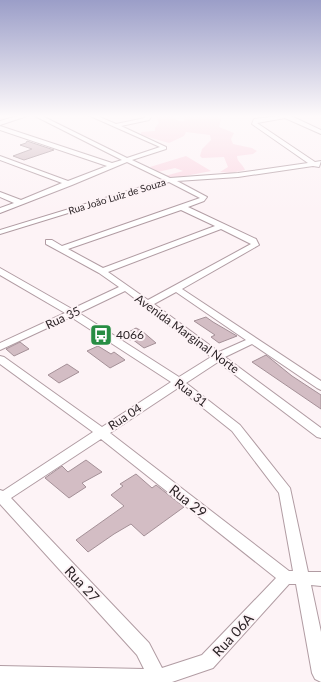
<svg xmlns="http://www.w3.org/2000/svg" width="321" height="682" viewBox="0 0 321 682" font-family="Lato,sans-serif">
  <rect width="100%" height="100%" fill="#fdf3f6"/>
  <path fill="#fbd9e4" d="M151,115H171C174,120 179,122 185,121L182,115H217L221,119L219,127L234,133L231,139L233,144L252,148L257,151L253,154L237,156C237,162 243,164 245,170L231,173L220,172L228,167L224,157L202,158L200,156L202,149L211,140L210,135L186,132L184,136L169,143L141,135V132L155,131V128L159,123L157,118Z
    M186,156L211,171L170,179L165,176L183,171L175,168L158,172L150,167Z"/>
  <path fill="#d3bdc4" stroke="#a49097" d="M27,141L54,150L24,160L13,156L32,149L20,145L26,143Z
    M206,317L213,322L237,336L219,343L211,337L215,335L194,321Z
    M136,328L142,331L156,343L144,348L132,339L130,340L123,335Z
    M20,342L29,349L14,356L6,349Z
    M98,346L111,354L114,352L125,360L110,368L87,351Z
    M266,355L292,376L321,395V409L252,362Z
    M67,364L79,372L59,383L48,375Z
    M86,460L102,472L82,483L86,487L69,498L45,478L62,466L68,472Z
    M136,474L152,488L156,485L184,507L144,536L131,524L114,534L88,552L76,540L124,506L111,495L123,486L120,484Z"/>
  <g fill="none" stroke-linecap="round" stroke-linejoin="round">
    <g stroke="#b19ca3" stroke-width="2">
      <path id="minor" d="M21,115H30L0,125V121Z
        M33,115H40L127,158L160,147L88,115H95L116,124L145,118L144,115H149L151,117L149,120L121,126L166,147V149L132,160L170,178L238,173L308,163L252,124L254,119L289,115L321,130V134L285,118L257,123L315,162L321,161L319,167L313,166L238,177L177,181L207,197L204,201L188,207L256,239L259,245L182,289L321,381V390L317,388L252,344L225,357L321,428V438L317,437L218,362L186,383L240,425L290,488L308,572H321V586L311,585L321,632V682L315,679L312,673L296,584H289L213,668L172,682H0V666L144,669L137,655L0,504V490L3,491L93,432L0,364V356L4,357L102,427L171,382L71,317L0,350V343L65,313L0,275V268L72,309L119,287L99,273L46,244V240H52L62,246L200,198L169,182L0,234V230L164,180L127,162L72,185L0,213V208L14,203L0,197V192L21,200L62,183L0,160V156L68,181L107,166L0,130V126L112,163L122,160ZM181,210L215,226L103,268L68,249ZM221,229L251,244L148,300L108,272ZM125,291L211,357L179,377L79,313ZM176,292L246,340L219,352L154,304ZM178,388L232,431L279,493L293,571H289L110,433ZM101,439L276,578L202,655L162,668L149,643L11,498Z"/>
    </g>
    <use href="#minor" fill="#fff" fill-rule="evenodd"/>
  </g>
  <linearGradient id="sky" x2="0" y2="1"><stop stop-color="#9b9ec8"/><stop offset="0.55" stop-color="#fefafb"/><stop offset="1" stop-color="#fefafb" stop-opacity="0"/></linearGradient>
  <rect width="321" height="211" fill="url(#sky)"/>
  <defs>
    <g id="bus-square" transform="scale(1.15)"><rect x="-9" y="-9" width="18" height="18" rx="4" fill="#278d43" stroke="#fdf3f6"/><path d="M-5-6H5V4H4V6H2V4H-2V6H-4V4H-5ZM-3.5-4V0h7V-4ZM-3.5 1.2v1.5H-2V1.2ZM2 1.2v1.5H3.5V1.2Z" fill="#fff"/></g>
  </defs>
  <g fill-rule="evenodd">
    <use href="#bus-square" x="101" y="335"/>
  </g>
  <g text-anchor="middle" stroke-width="4" stroke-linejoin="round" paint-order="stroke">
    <g font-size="10" fill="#2c2427" stroke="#fdf3f6">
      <text transform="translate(117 196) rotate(-17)" y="4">Rua João Luiz de Souza</text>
    </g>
    <g font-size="12" fill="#2c2427" stroke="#fdf3f6">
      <text transform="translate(63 318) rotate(-25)" y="4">Rua 35</text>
      <text transform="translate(187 334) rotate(36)" y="4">Avenida Marginal Norte</text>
      <text transform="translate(191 393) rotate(37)" y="4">Rua 31</text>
      <text transform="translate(125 417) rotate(-33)" y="4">Rua 04</text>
    </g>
    <g font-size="12" fill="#2c2427" stroke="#fdf3f6" text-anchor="start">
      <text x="116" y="339">4066</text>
    </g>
    <g font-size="14" fill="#2c2427" stroke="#fdf3f6">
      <text transform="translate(188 501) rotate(38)" y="5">Rua 29</text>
      <text transform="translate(82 584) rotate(47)" y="5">Rua 27</text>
      <text transform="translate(233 635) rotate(-47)" y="5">Rua 06A</text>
    </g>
  </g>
</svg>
